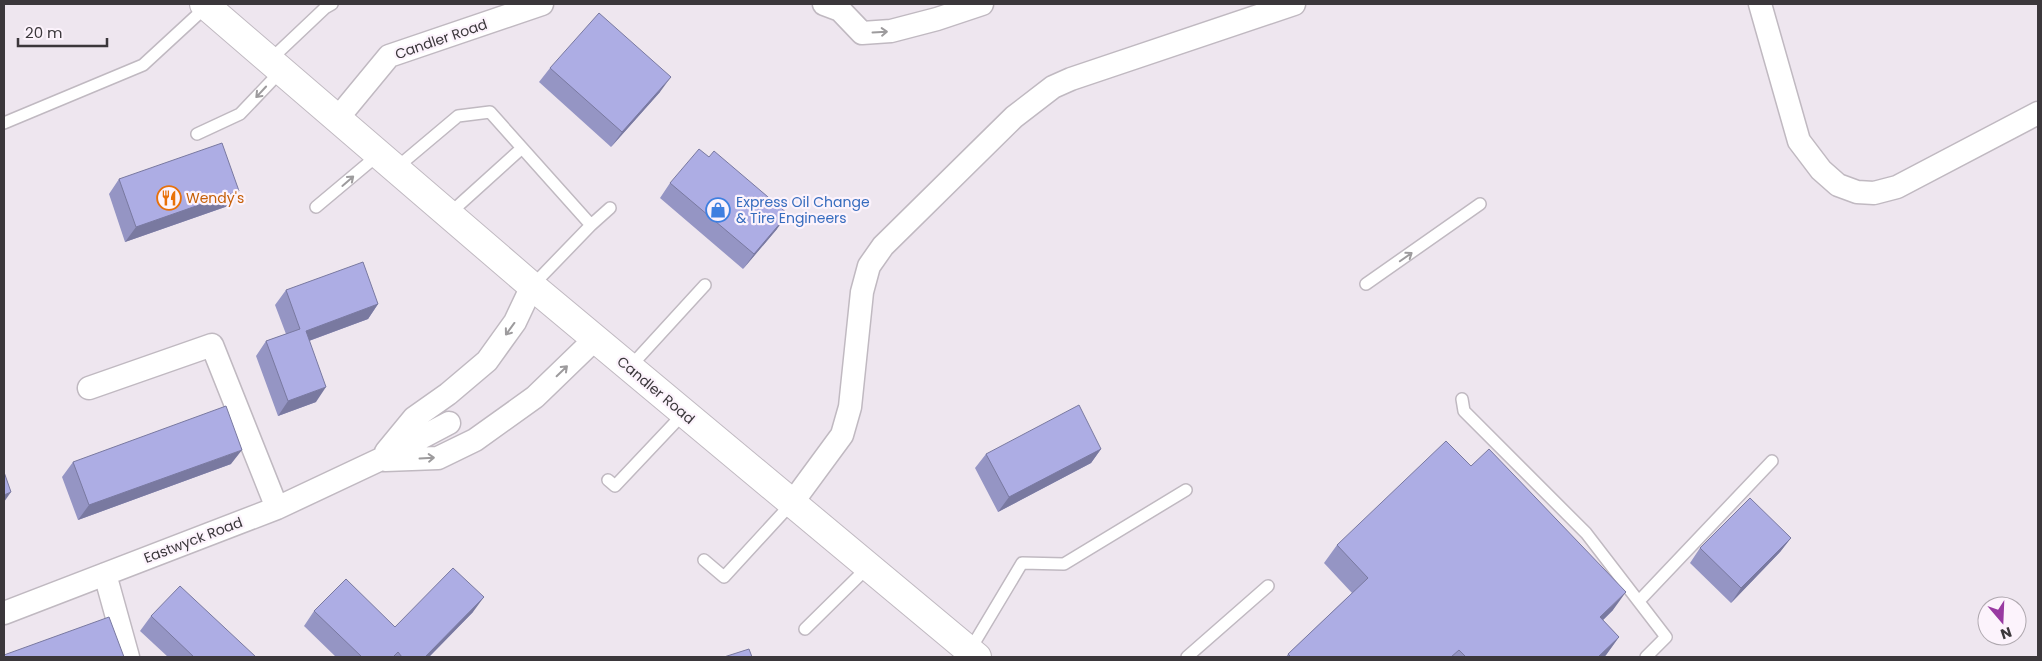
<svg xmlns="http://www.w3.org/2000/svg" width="2042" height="661" viewBox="0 0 2042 661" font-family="Poppins,sans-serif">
  <rect width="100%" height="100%" fill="#eee6ef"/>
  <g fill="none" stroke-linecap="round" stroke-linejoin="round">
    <g stroke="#c0b9c1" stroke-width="14">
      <path id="service" d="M270,60L325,8L332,4
        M4,123L143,65L207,6
        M197,134L240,114L281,71
        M395,169L458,116L490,112L591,225
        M316,207L378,155
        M449,214L522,148
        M1366,284L1480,204
        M532,286L591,225L610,208
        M629,368L705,285
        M1462,399L1464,411L1586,533L1666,637L1646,657
        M608,480L615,486L684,413
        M704,560L724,577L792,503
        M1639,601L1772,461
        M805,629L868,567
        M970,650L1022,563L1064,564L1186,490
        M1187,657L1268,586"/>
    </g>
    <g stroke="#c0b9c1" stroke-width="25">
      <path id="minor" d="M824,4L840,10L862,33L891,31L937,19L982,4
        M1760,4L1799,141L1821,170L1838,185L1857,192L1874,193L1897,187L2038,113
        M337,119L389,56L542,4
        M89,388L212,345L277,508
        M386,452L414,418L448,394L487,361L515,322L532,286
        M385,460L438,458L475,440L535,397L595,339
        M792,503L842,435L850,407L862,292L869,266L883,246L1014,117L1053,87L1071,79L1294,4
        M105,574L128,657
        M4,613L277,508L379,460L449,423"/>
    </g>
    <g stroke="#c0b9c1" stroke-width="30">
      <path id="secondary" d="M204,4L532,286L977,657"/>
    </g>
    <use href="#service" stroke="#fff" stroke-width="11"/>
    <use href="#minor" stroke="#fff" stroke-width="22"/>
    <use href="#secondary" stroke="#fff" stroke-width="28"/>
  </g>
  <path fill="#9595c4" d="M550,68L660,92L611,147L539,82Z
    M709,157L777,229L743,269L660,198L670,183Z
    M119,179L239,191L228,206L125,242L109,194Z
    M286,290L378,304L368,319L309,341L316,402L278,416L256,356L266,341L286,334L275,305Z
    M1101,449L1091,463L998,512L975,468L986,454Z
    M73,462L231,464L78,520L62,477Z
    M1471,466L1613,610L1603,620L1619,637L1606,655L1604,657H1286L1288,654L1352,593L1324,563L1337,545Z
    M1791,538L1780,552L1731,603L1690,563L1700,548Z
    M314,611L395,627L473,612L429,657H336L304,626Z
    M151,616L256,657H168L140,631Z"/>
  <path fill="#7979a0" d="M671,77L660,92L611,147L622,132Z
    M239,191L228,206L125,242L136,227Z
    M788,214L777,229L743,269L754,254Z
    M378,304L368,319L295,346L306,331Z
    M326,387L316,402L278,416L288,401Z
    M1101,449L1091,463L998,512L1009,497Z
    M242,450L231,464L78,520L89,505Z
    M11,492L4,502V495Z
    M1791,538L1780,552L1731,603L1741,588Z
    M1626,592L1613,610L1587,636L1600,617Z
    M484,597L473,612L429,657H425Z
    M1619,637L1606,655L1604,657H1598Z"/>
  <path fill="#adade4" stroke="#7979a0" d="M599,13L671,77L622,132L550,68Z
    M222,143L239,191L136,227L119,179Z
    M699,149L709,157L714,151L788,214L754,254L670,183Z
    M363,262L378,304L306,331L326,387L288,401L266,341L300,329L286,290Z
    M1079,405L1101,449L1009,497L986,454Z
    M226,406L242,450L89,505L73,462Z
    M1446,441L1471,466L1489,449L1626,592L1600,617L1619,637L1598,657H1466L1459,650L1451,657H1291L1288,654L1368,578L1337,545Z
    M4,472L11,492L4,495Z
    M1750,498L1791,538L1741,588L1700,548Z
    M453,568L484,597L425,657H402L398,652L393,657H362L314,611L346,579L395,627Z
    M180,586L256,657H194L151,616Z
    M109,617L124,657H4V655Z
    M749,649L752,657H724Z"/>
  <defs><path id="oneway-shaft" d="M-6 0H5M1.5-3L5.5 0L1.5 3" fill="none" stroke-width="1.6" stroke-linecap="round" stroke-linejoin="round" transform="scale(1.25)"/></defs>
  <g stroke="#9d9b9d">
    <use href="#oneway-shaft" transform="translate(880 32) rotate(-3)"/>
    <use href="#oneway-shaft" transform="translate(261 92) rotate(133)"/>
    <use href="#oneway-shaft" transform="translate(348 181) rotate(-41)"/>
    <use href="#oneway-shaft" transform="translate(1406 257) rotate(-35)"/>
    <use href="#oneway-shaft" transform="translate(510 329) rotate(126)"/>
    <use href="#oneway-shaft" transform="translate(562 371) rotate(-44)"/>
    <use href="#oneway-shaft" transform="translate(427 458) rotate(-3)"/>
  </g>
  <defs>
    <g id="restaurant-ring" transform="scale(1.25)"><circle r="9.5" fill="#fcf3fc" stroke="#e8710a" stroke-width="1.5"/><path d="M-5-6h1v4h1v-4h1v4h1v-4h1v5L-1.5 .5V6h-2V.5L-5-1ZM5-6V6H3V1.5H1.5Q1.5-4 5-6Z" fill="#e8710a"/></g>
    <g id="shop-ring" transform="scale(1.25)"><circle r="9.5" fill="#fcf3fc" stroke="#3f7fe0" stroke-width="1.5"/><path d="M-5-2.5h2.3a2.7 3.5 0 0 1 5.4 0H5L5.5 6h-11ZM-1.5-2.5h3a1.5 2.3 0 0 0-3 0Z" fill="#3f7fe0"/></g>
  </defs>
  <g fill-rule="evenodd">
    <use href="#restaurant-ring" x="169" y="198"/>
    <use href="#shop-ring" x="718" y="210"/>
  </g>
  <g text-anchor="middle" stroke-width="4.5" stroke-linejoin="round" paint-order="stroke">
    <g font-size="14" fill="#3b373b" stroke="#fcf3fc">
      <text transform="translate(441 39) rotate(-19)" y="5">Candler Road</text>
      <text transform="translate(656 390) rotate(40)" y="5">Candler Road</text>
      <text transform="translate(193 540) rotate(-21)" y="5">Eastwyck Road</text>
    </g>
    <g font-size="14" fill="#c56008" stroke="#fcf3fc" text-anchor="start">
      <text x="186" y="203">Wendy's</text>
    </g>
    <g font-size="14" fill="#366cbe" stroke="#fcf3fc" text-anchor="start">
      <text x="736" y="207">Express Oil Change<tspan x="736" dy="16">&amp; Tire Engineers</tspan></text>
    </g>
  </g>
  <rect width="2042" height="661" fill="none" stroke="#3b373b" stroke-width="10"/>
  <g transform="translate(2002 621) rotate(161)"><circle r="24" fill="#fcf3fc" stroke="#afa8af"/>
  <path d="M0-4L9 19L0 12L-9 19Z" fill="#9839a1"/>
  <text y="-8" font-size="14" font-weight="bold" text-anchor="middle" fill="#3b373b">N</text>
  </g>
  <path d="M18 38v8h89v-8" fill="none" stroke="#3b373b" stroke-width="2.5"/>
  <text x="25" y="38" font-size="15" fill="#3b373b" stroke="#fcf3fc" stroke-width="4" paint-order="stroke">20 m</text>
</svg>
